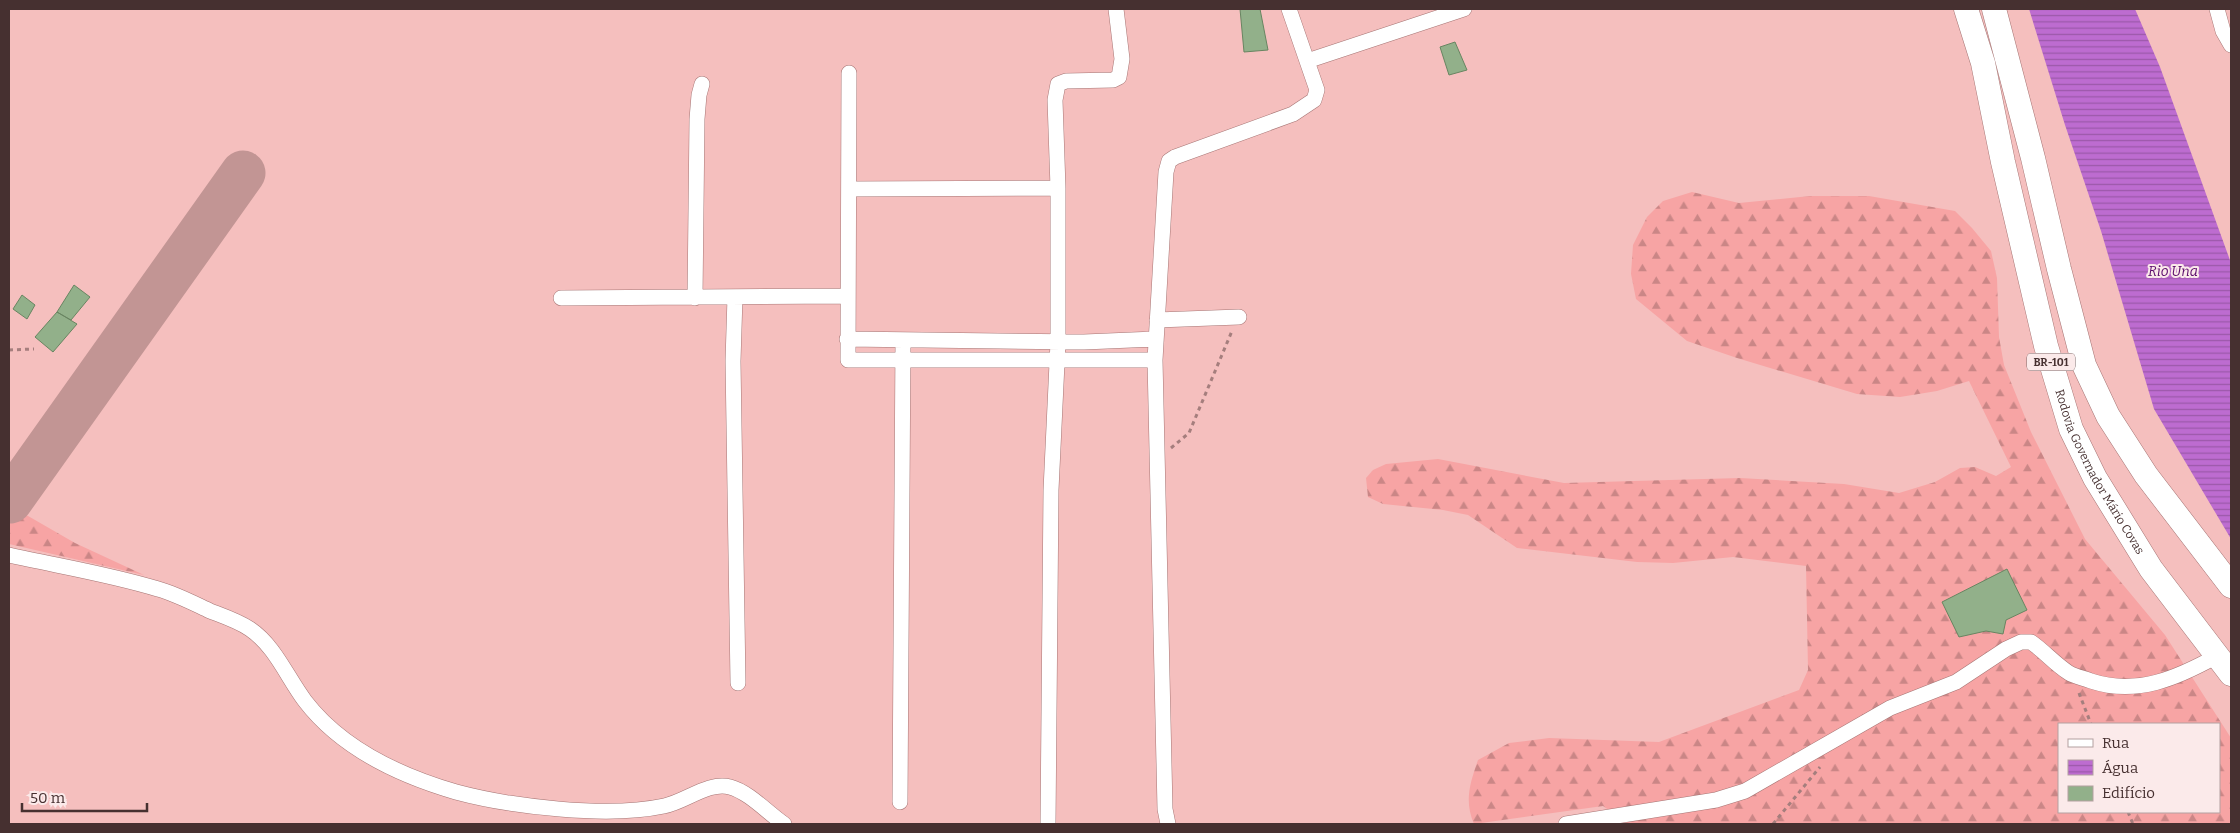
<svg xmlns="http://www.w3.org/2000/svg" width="2240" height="833" viewBox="0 0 2240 833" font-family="Bitter,serif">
  <defs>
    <pattern id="forest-firs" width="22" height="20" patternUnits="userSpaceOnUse" patternTransform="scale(1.25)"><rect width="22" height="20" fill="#f7a4a4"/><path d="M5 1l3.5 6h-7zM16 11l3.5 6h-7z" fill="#ca8686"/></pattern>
    <pattern id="water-rules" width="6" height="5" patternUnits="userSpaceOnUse" patternTransform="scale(1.25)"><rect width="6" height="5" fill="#bd6cd0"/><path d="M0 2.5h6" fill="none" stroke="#9b59a9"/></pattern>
  </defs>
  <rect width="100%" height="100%" fill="#f5bfbe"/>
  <path fill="url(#forest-firs)" fill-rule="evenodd" d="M1692,192L1739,203L1810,196H1869L1955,211L1972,228L1991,251L1997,278L1999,337L2004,365L2031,432L2085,539L2165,635L2231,738V824H1629L1603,806L1474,824C1464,801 1470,783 1478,760L1509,743L1549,738L1659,742L1799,690L1808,670L1806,566L1733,557L1673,563L1637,562L1517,548L1468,515L1443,510L1383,504L1368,497L1366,478L1373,470L1386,464L1438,459L1564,483L1740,478L1844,484L1899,493L1935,482L1960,468L1975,467L1996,476L2011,467L1969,381L1937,391L1900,397L1857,394L1737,358L1687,341L1636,299L1631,274L1633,245L1647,217L1663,201ZM2059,724H2219V812H2059Z
    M9,505L75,543L144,575L9,544Z"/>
  <path fill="url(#water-rules)" d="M2029,9H2135L2160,67L2231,263V539L2154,409L2101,231L2065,125Z"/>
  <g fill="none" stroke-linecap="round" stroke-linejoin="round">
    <path stroke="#c29594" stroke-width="45" d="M10,501L243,173"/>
  </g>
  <path fill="#92b08a" stroke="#688561" d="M1240,9H1260L1268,50L1244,52Z
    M1455,42L1467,70L1449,75L1440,47Z
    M74,285L90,297L71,320L57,312Z
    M22,295L35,305L27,319L13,309Z
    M57,312L77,324L53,352L35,337Z
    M2007,569L2027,610L2006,620L2003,634L1986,631L1959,637L1942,602Z"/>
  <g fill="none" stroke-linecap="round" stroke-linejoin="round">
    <g stroke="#a67574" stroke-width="16">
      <path id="minor" d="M2217,9L2223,31L2231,45
        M1307,61L1464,9
        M849,73L848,360H1155
        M850,189L1058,188
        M735,297L733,361L738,683
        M561,298L848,296
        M695,298L697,119L699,95L702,84
        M1157,320L1239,317
        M847,339L1084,342L1155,339
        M9,555C58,566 109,574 158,589C176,594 193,603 210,611C223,616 238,621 250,629C275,646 287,677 305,701C341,748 401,776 456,792C512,807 608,818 664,806C685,802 709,781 730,787C749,792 768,813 784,824
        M900,802L903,340
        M1048,824L1051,490L1058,342V188L1055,100L1058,84L1066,81L1113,80L1119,77L1122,59L1116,9
        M1168,824L1165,809L1155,360L1166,172L1169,161L1175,157L1293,114L1314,100L1317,90L1289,9
        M1566,824L1716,800L1745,791L1890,708L1956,682L2006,649L2021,642H2031C2044,651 2055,664 2069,673C2076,677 2084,678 2091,681C2137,696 2177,678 2217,656"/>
    </g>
    <g stroke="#a67574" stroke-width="25">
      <g id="trunk">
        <path id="s1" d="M1966,9L1983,63L2003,162L2046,346L2071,429L2095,478L2151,569L2231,674"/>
        <path d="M1994,9L2033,158L2059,269L2084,365L2108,416L2146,475L2231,586"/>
      </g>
    </g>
    <path stroke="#a57e7d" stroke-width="3" stroke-dasharray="4 4" stroke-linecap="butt" d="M9,350L34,349
      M1171,448L1189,433L1232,331
      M2079,693L2091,724
      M2128,812L2133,824
      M1773,824L1820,767"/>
    <use href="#minor" stroke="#fff" stroke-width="15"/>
    <use href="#trunk" stroke="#fff" stroke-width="24"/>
  </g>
  <g text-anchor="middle" stroke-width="4" stroke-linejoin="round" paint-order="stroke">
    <rect fill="#fbeaea" stroke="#7c6868" stroke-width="1" x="2027" y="353.5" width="48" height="17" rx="4"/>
    <g font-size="11" font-weight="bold" fill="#463030">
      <text x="2051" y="366">BR-101</text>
    </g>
    <g font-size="12" fill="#463030" stroke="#fbeaea">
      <text dy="4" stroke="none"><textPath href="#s1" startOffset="484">Rodovia Governador Mário Covas</textPath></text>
    </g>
    <g font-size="14" font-style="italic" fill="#5c0c6c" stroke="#fbeaea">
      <text x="2173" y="276">Rio Una</text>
    </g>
  </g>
  <rect width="2240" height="833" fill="none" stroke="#463030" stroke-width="20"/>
  <rect x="2058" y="723" width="162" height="90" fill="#fbeaea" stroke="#b3a0a0"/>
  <rect x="2068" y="739" width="25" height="8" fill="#ffffff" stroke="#b3a0a0"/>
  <text x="2102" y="748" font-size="15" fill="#463030">Rua</text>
  <rect x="2068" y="760" width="25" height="15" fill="url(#water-rules)" stroke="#b3a0a0"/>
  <text x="2102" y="773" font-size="15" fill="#463030">Água</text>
  <rect x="2068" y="786" width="25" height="15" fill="#92b08a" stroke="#b3a0a0"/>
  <text x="2102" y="798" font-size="15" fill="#463030">Edifício</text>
  <path d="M22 803v8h125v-8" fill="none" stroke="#463030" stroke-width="2.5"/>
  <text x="30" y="803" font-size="15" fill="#463030" stroke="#fbeaea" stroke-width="4" paint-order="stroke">50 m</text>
</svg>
